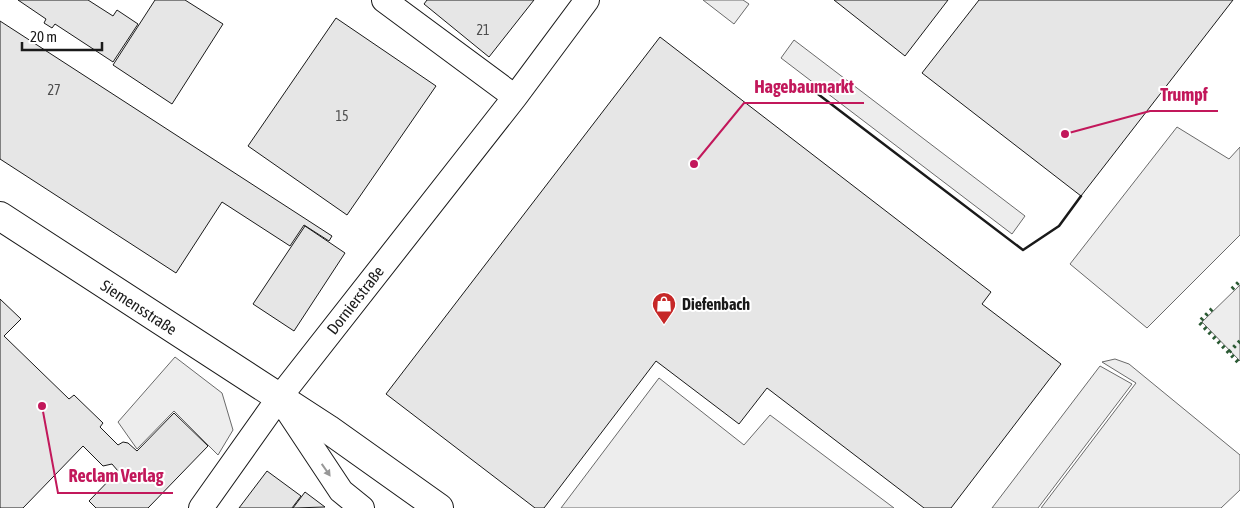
<svg xmlns="http://www.w3.org/2000/svg" width="1240" height="508" viewBox="0 0 1240 508" font-family="'Asap Condensed',sans-serif">
  <rect width="100%" height="100%" fill="#fff"/>
  <path fill="#ededed" stroke="#6a6a6a" d="M703,0H743L749,4L734,24Z
    M794,40L1025,216L1012,234L781,58Z
    M1177,127L1229,159L1240,147V235L1147,328L1070,264Z
    M1240,285V361L1202,322Z
    M175,357L222,393L233,430L218,455L174,411L137,449L118,422Z
    M1115,359L1129,364L1240,455V490L1221,508H1041L1136,383L1102,362Z
    M1100,366L1132,384L1038,508H992Z
    M659,378L744,445L770,415L894,508H561Z"/>
  <path fill="#e6e6e6" stroke="#1a1a1a" d="M18,0H88L113,16L117,10L138,24L113,62L55,24L52,28L44,23L46,19Z
    M155,0H185L223,24L172,104L113,65Z
    M427,0H534L489,57L424,4Z
    M834,0H948L905,56Z
    M979,0H1233L1081,196L922,73Z
    M336,18L436,86L347,215L248,146Z
    M0,21L332,236L329,241L304,225L290,246L222,202L176,273L0,159Z
    M660,37L991,292L982,304L1061,364L951,508H924L767,388L739,424L656,361L544,508H535L386,394Z
    M305,226L345,253L294,331L253,304Z
    M0,299L21,319L4,336L69,399L74,395L103,423L100,427L118,445L123,442L128,443L137,451L174,413L208,446L148,508H96L89,501L118,471L112,464L103,466L83,446L23,508H0Z
    M267,471L301,496L292,508H239Z
    M305,492L325,507L293,508Z"/>
  <g fill="none" stroke-linecap="round" stroke-linejoin="round">
    <g stroke="#1a1a1a" stroke-width="26">
      <path id="minor" d="M384,0L515,97
        M280,399L341,491L362,508
        M201,508L279,398L515,97L587,0"/>
    </g>
    <g stroke="#1a1a1a" stroke-width="30">
      <path id="secondary" d="M0,216L328,429L439,508"/>
    </g>
    <use href="#minor" stroke="#fff" stroke-width="24"/>
    <use href="#secondary" stroke="#fff" stroke-width="28"/>
    <path stroke="#2b5a34" stroke-width="4" stroke-dasharray="2.5 4" stroke-linecap="butt" d="M1232,289L1240,281
      M1212,309L1199,322L1240,364
      M1229,352L1240,341"/>
    <path stroke="#1a1a1a" stroke-width="2.5" d="M810,88L1023,250L1059,226L1081,196"/>
  </g>
  <defs><path id="oneway-solid" d="M-6-.8H1V-3.2L6.5 0L1 3.2V.8H-6Z" transform="scale(1.25)"/></defs>
  <use fill="#989898" href="#oneway-solid" transform="translate(326 470) rotate(55)"/>
  <defs>
    <g id="shop-pin" transform="scale(1.25)"><path d="M0 17L-7.5 6A9.5 9.5 0 1 1 7.5 6Z" fill="#c62828" stroke="#fff"/><path d="M-5-2.5h2.3a2.7 3.5 0 0 1 5.4 0H5L5.5 6h-11ZM-1.5-2.5h3a1.5 2.3 0 0 0-3 0Z" fill="#fff"/></g>
  </defs>
  <g fill-rule="evenodd">
    <use href="#shop-pin" x="664" y="304"/>
  </g>
  <g text-anchor="middle" stroke-width="4" stroke-linejoin="round" paint-order="stroke">
    <g font-size="14" fill="#4d4d4d">
      <text x="483" y="35">21</text>
      <text x="54" y="95">27</text>
      <text x="342" y="121">15</text>
    </g>
    <g font-size="16" fill="#1a1a1a" stroke="#fff">
      <text transform="translate(355 300) rotate(-52)" y="6">Dornierstraße</text>
      <text transform="translate(139 307) rotate(33)" y="6">Siemensstraße</text>
    </g>
    <g font-size="16" font-weight="bold" fill="#1a1a1a" stroke="#fff" text-anchor="start">
      <text x="682" y="310">Diefenbach</text>
    </g>
  </g>
  <path fill="none" stroke="#c2185b" stroke-width="2" d="M694 164L744 103H864M1065 134L1150 111H1218M42 406L58 493H173"/>
  <g fill="#c2185b" stroke="#fff" stroke-width="2">
    <circle cx="694" cy="164" r="5"/>
    <circle cx="1065" cy="134" r="5"/>
    <circle cx="42" cy="406" r="5"/>
  </g>
  <g font-size="18" text-anchor="middle" font-weight="bold" fill="#c2185b" stroke="#fff" stroke-width="4" stroke-linejoin="round" paint-order="stroke">
    <text x="804" y="93">Hagebaumarkt</text>
    <text x="1184" y="101">Trumpf</text>
    <text x="116" y="482">Reclam Verlag</text>
  </g>
  <path d="M22 42v8h80v-8" fill="none" stroke="#1a1a1a" stroke-width="2.5"/>
  <text x="30" y="42" font-size="15" fill="#1a1a1a" stroke="#ffffff" stroke-width="4" paint-order="stroke">20 m</text>
</svg>
